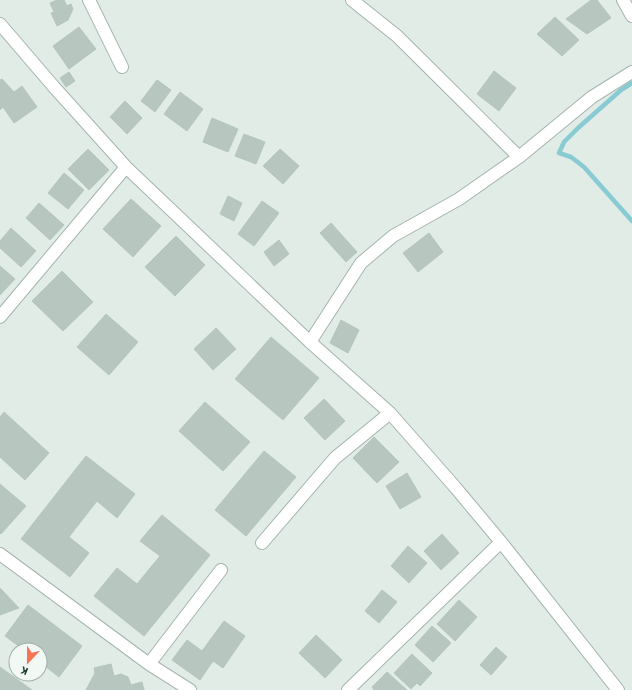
<svg xmlns="http://www.w3.org/2000/svg" width="632" height="690" viewBox="0 0 632 690" font-family="'Source Sans 3',sans-serif">
  <rect width="100%" height="100%" fill="#e2ece7"/>
  <g fill="none" stroke-linecap="round" stroke-linejoin="round">
    <path stroke="#88cbd3" stroke-width="4.5" d="M632,83L621,90L578,128L564,142L559,153L571,157L584,167L632,221"/>
  </g>
  <path fill="#b7c7c0" stroke="#b4c6be" d="M57,0H64L67,6L71,4L73,9L68,20L57,26L51,13L54,12L50,3Z
    M591,0H597L611,18L587,34L566,19Z
    M555,17L579,40L562,56L537,34Z
    M79,27L96,49L69,69L53,46Z
    M494,71L516,88L499,111L477,94Z
    M69,72L75,81L66,87L60,78Z
    M2,79L14,92L22,86L37,107L14,123L3,107L0,110V80Z
    M157,80L171,90L155,112L141,101Z
    M180,92L203,109L187,131L164,114Z
    M125,101L142,118L127,134L110,117Z
    M212,118L238,129L228,152L203,142Z
    M244,134L265,142L256,164L235,156Z
    M88,149L109,170L89,190L68,169Z
    M280,149L299,166L283,184L263,166Z
    M64,173L84,190L68,209L48,193Z
    M228,196L242,203L234,221L220,214Z
    M131,199L161,226L133,257L103,229Z
    M262,201L279,213L254,246L238,234Z
    M39,203L64,225L50,240L26,218Z
    M331,223L357,252L346,262L320,233Z
    M11,228L36,251L21,267L0,248V241Z
    M429,233L443,252L418,272L403,253Z
    M176,236L205,265L175,296L145,267Z
    M279,240L289,254L274,266L264,252Z
    M0,266L15,279L0,295Z
    M62,271L93,302L63,331L32,301Z
    M106,314L138,342L109,375L77,347Z
    M341,320L359,330L348,353L330,343Z
    M216,328L236,349L213,370L194,349Z
    M271,337L319,378L283,420L235,379Z
    M324,399L345,421L325,440L304,418Z
    M205,402L250,442L223,471L179,431Z
    M4,412L49,453L25,480L0,457V417Z
    M374,437L399,462L377,483L353,458Z
    M264,451L296,477L246,536L215,510Z
    M86,456L135,494L117,518L97,501L69,537L89,553L70,577L21,539Z
    M407,473L421,497L400,509L386,486Z
    M0,484L26,506L1,534L0,533Z
    M162,515L210,555L144,636L94,596L117,568L137,584L160,556L140,541Z
    M442,534L459,553L441,570L424,551Z
    M408,546L427,563L409,583L391,566Z
    M0,588L19,608L0,615Z
    M382,590L397,602L379,623L365,611Z
    M459,600L477,617L455,641L437,624Z
    M28,605L82,646L59,677L40,662V650H24L5,636Z
    M224,621L245,636L223,668L213,661L200,680L172,660L187,640L202,651Z
    M432,626L451,643L433,662L415,645Z
    M316,635L342,660L325,678L299,653Z
    M496,647L507,657L491,675L480,665Z
    M412,654L432,673L420,686L417,683L411,689L394,673Z
    M111,664L114,676L121,674L128,677L131,685L142,682L144,690H86L95,673L94,668Z
    M0,667L32,690H0Z
    M387,672L407,690H374L372,687Z"/>
  <g fill="none" stroke-linecap="round" stroke-linejoin="round">
    <g stroke="#a4b4ae" stroke-width="14">
      <path id="street" d="M89,0L122,67
        M352,0L397,36L519,157
        M623,0L632,16
        M0,24L54,87L126,167L310,342L390,413L455,487L501,542L618,690
        M0,317L126,167
        M310,342L361,263L393,236L459,199L519,157L592,97L632,72
        M262,543L335,458L390,413
        M0,554L149,664L190,690
        M149,664L221,570
        M348,690L501,542"/>
    </g>
    <use href="#street" stroke="#fff" stroke-width="12"/>
  </g>
  <g transform="translate(28 662) rotate(202)"><circle r="19" fill="#f2f9f5" stroke="#9eaea8"/>
  <path d="M0-3L7 15L0 10L-7 15Z" fill="#f57557"/>
  <text y="-6" font-size="11" font-weight="bold" text-anchor="middle" fill="#213e35">K</text>
  </g>
</svg>
